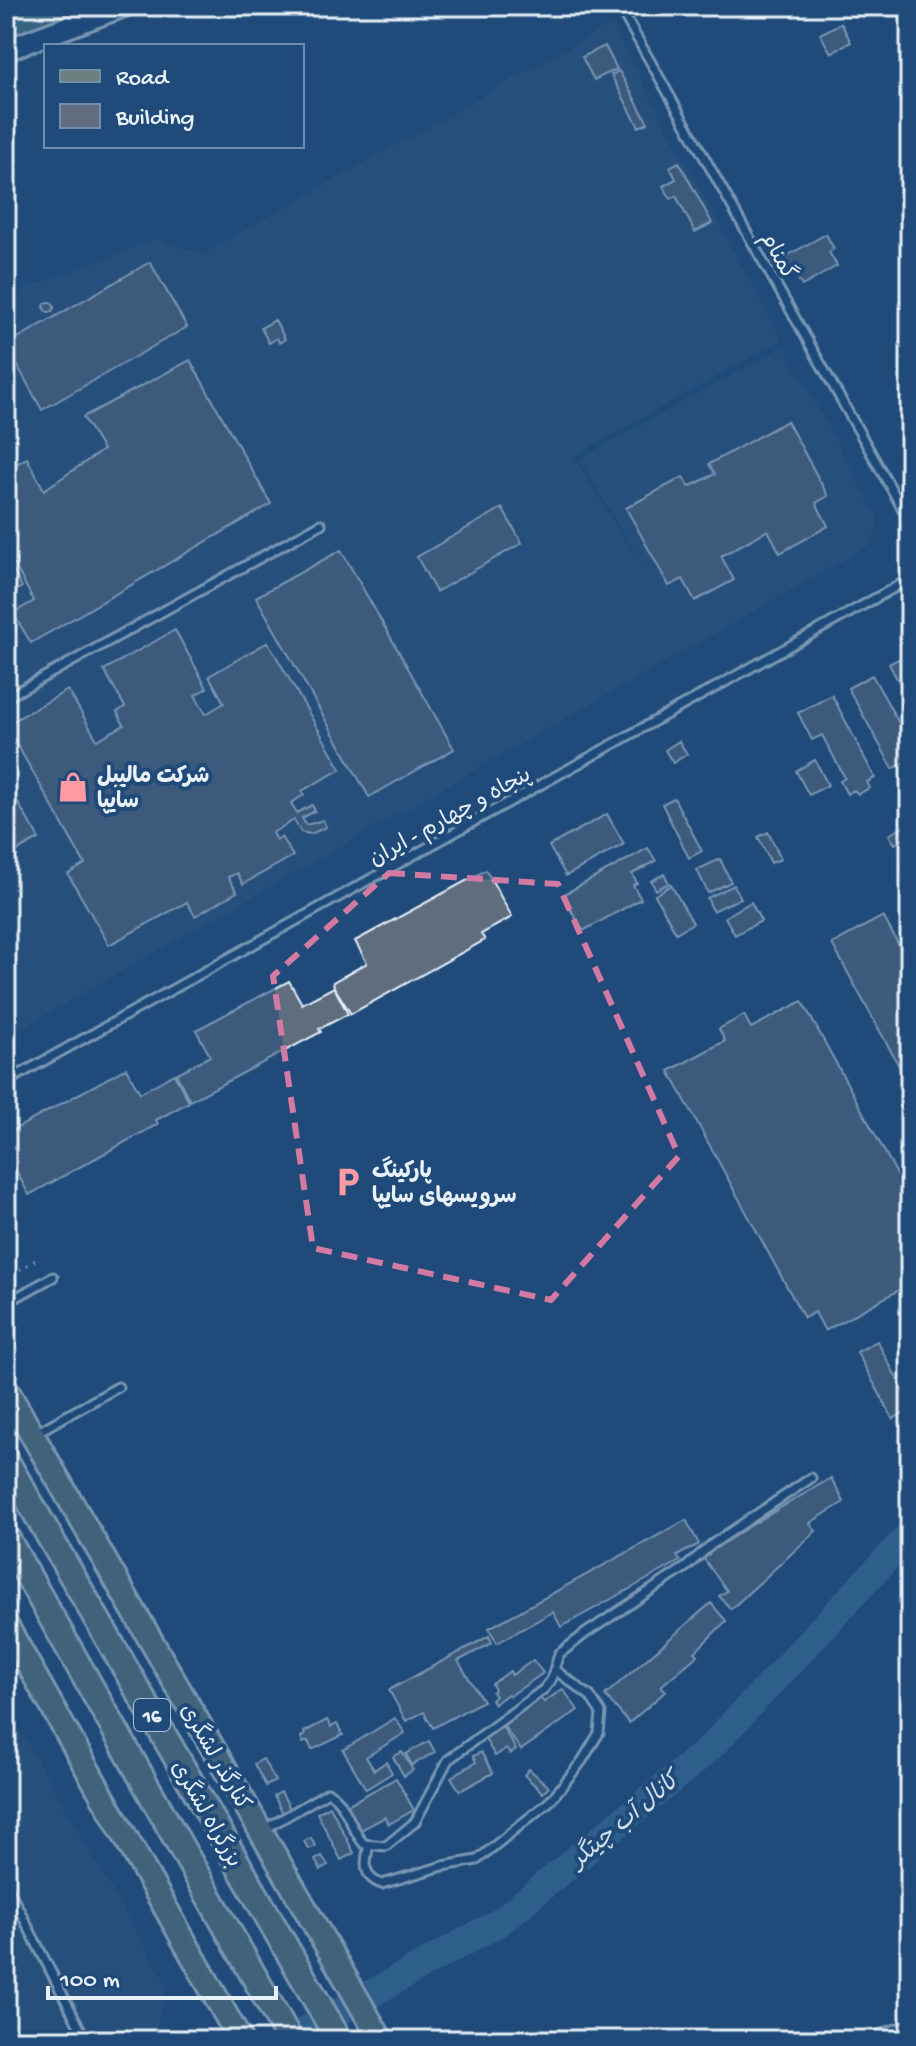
<svg xmlns="http://www.w3.org/2000/svg" width="916" height="2046" viewBox="0 0 916 2046" font-family="'Gochi Hand','Playpen Sans Arabic',sans-serif">
  <rect width="100%" height="100%" fill="#1f4a7a"/>
  <filter id="ink" filterUnits="userSpaceOnUse"><feTurbulence type="fractalNoise" baseFrequency=".0125" numOctaves="2"/><feDisplacementMap in="SourceGraphic" scale="16" xChannelSelector="R" yChannelSelector="G"/><feConvolveMatrix kernelMatrix="1 2 1 2 8 2 1 2 1" color-interpolation-filters="sRGB"/></filter>
  <g filter="url(#ink)">
    <path fill="#32547c" d="M611,24L782,340L573,457L656,588L579,459L784,346L878,518L872,544L6,1037V296L155,239L208,255L207,251Z
      M6,1706L168,1987L157,2025L150,2040H6Z"/>
    <path fill="#51828c" stroke="#9cbac2" stroke-width="2" d="M35,6H95L6,40V17Z"/>
    <g fill="none" stroke-linecap="round" stroke-linejoin="round">
      <path stroke="#41759e" stroke-width="28" d="M288,2040L500,1922L710,1748L910,1534"/>
    </g>
    <path fill="#5f6d7f" stroke="#e8f1f8" stroke-width="2" d="M841,23L851,42L831,53L820,34Z
      M605,46L617,69L594,80L582,57Z
      M619,71L648,123L639,127L611,75Z
      M679,162L712,223L695,232L676,196L671,199L663,186L676,179L670,167Z
      M826,234L834,249L829,252L837,266L802,286L785,257Z
      M150,262L187,327L42,410L6,345Z
      M44 307a5 5 0 1 1 10 0a5 5 0 1 1-10 0Z
      M275,320L285,339L279,343L277,338L269,343L261,328Z
      M190,360L271,504L31,643L13,613L34,601L6,549V469L27,458L44,490L103,450L83,417Z
      M787,421L828,496L816,503L828,526L780,553L768,530L721,556L734,580L695,601L683,579L669,586L626,508L683,477L689,487L715,474L709,464Z
      M502,508L522,543L436,592L417,557Z
      M341,550L454,749L369,797L256,597Z
      M6,556L22,587L6,596Z
      M175,630L207,688L195,695L206,714L224,703L209,676L268,642L341,769L302,791L304,795L291,803L297,813L312,805L315,811L302,818L306,825L323,820L326,827L311,834L301,832L294,820L272,833L276,840L281,837L293,856L243,884L237,873L228,877L237,892L195,916L187,902L109,945L68,874L85,864L6,725L68,690L97,740L124,725L117,712L125,707L104,670Z
      M910,653V703L889,664Z
      M872,675L910,743V760L893,769L848,688Z
      M832,695L875,778L867,782L870,788L858,794L854,790L847,794L840,781L845,778L822,735L812,740L798,713Z
      M679,741L687,754L673,763L665,750Z
      M815,760L828,785L809,795L796,771Z
      M6,782L39,839L6,857Z
      M674,798L702,851L689,858L662,804Z
      M607,814L624,844L566,876L549,846Z
      M910,823V836L895,844L889,835Z
      M768,832L781,859L771,863L758,837Z
      M648,848L656,861L632,874L637,883L633,885L641,899L583,931L563,895Z
      M720,859L731,882L708,893L697,870Z
      M910,862V881L902,866Z
      M486,870L512,917L481,934L485,940L351,1014L334,987L333,982L367,963L355,941Z
      M664,874L669,883L656,890L651,881Z
      M671,885L693,923L676,933L655,895Z
      M734,885L741,898L713,911L707,898Z
      M751,902L761,921L735,935L725,917Z
      M883,916L910,966V1086L832,944Z
      M289,981L302,1004L334,987L348,1014L319,1029L321,1032L190,1101L176,1074L210,1056L196,1030Z
      M802,1001L910,1198V1284L825,1331L815,1312L804,1318L669,1071L725,1041L719,1029L744,1015L751,1028Z
      M126,1068L140,1093L174,1074L189,1102L156,1120L158,1124L29,1195L6,1152V1134Z
      M910,1320V1357L900,1337L908,1333L903,1323Z
      M877,1341L910,1403V1410L893,1419L857,1352Z
      M831,1478L844,1502L810,1523L816,1531L731,1609L719,1596L727,1591L701,1555Z
      M686,1520L699,1544L677,1556L680,1561L561,1627L553,1612L497,1643L489,1628Z
      M711,1603L726,1621L695,1652L698,1655L661,1686L666,1691L629,1723L605,1695Z
      M489,1636L492,1643L458,1661L483,1701L433,1728L424,1712L406,1721L389,1690Z
      M533,1660L543,1673L510,1696L508,1694L494,1704L491,1699L495,1696L492,1692L495,1690L492,1684L510,1671L512,1675Z
      M563,1689L578,1710L521,1750L502,1724L540,1698L544,1702Z
      M395,1718L405,1733L366,1757L374,1770L386,1762L392,1773L366,1789L343,1750Z
      M327,1720L331,1727L337,1724L343,1735L312,1750L308,1741L303,1743L301,1737L305,1735L304,1732Z
      M502,1726L516,1750L510,1754L506,1749L495,1756L484,1737Z
      M429,1741L435,1752L412,1765L406,1754Z
      M402,1752L413,1770L404,1776L393,1757Z
      M481,1752L493,1773L460,1791L451,1777L476,1762L473,1756Z
      M263,1759L275,1781L266,1786L254,1764Z
      M529,1769L549,1787L543,1793L524,1775Z
      M396,1778L414,1810L389,1824L385,1817L361,1830L347,1805Z
      M281,1792L291,1810L283,1814L274,1796Z
      M330,1806L354,1853L341,1860L317,1813Z
      M311,1838L315,1846L308,1849L304,1841Z
      M322,1856L328,1865L321,1870L315,1860Z"/>
    <g fill="none" stroke-linecap="round" stroke-linejoin="round">
      <g stroke="#e8f1f8" stroke-width="13">
        <path id="lane" d="M619,6L910,522
          M6,698L321,524
          M6,1082L910,579
          M6,1303L53,1277
          M34,1434L118,1387
          M265,1829L328,1792C345,1799 350,1829 364,1844L386,1846L415,1822L448,1760L544,1689L551,1680L559,1654L586,1633L686,1567L711,1545L811,1478
          M369,1845C365,1861 362,1878 382,1884L443,1866L477,1860L550,1801L582,1761L599,1733L601,1713L590,1696L555,1670
          M6,1884L86,2040"/>
      </g>
      <g stroke="#e8f1f8" stroke-width="26">
        <path id="secondary" d="M6,50L124,6
          M884,2040L910,2031"/>
      </g>
      <g stroke="#e8f1f8" stroke-width="28">
        <path id="primary" d="M6,1389L381,2040
          M6,1625L240,2040"/>
      </g>
      <g stroke="#e8f1f8" stroke-width="30">
        <path id="highway" d="M6,1461L339,2040
          M6,1537L290,2040"/>
      </g>
      <path stroke="#e8f1f8" stroke-width="3" stroke-dasharray="2 6" stroke-linecap="butt" d="M6,1278L37,1259"/>
      <use href="#lane" stroke="#1f4a7a" stroke-width="7"/>
      <use href="#secondary" stroke="#1f4a7a" stroke-width="20"/>
      <use href="#primary" stroke="#6b7f7c" stroke-width="22"/>
      <use href="#highway" stroke="#6b7f7c" stroke-width="24"/>
    </g>
  </g>
  <path d="M0 0H916V2046H0ZM389,873L558,884L679,1156L551,1300L313,1248L273,976Z" fill="#1f4a7a" fill-opacity=".55" fill-rule="evenodd"/>
  <path fill="none" stroke="#d37aa2" stroke-width="6" stroke-dasharray="16 10" stroke-linejoin="round" d="M389,873L558,884L679,1156L551,1300L313,1248L273,976Z"/>
  <defs>
    <g id="shop-bare" transform="scale(2.4)"><path d="M-5-2.5h2.3a2.7 3.5 0 0 1 5.4 0H5L5.5 6h-11ZM-1.5-2.5h3a1.5 2.3 0 0 0-3 0Z" fill="#ff9aa2" stroke="#1f4a7a" stroke-width="2.5" paint-order="stroke"/></g>
    <g id="parking-bare" transform="scale(2.4)"><path d="M-3.5-5.5H1a3.5 3.5 0 0 1 0 7H-1V5.5H-3.5ZM-1-3.4V-.6H.8a1.4 1.4 0 0 0 0-2.8Z" fill="#ff9aa2" stroke="#1f4a7a" stroke-width="2.5" paint-order="stroke"/></g>
  </defs>
  <g fill-rule="evenodd">
    <use href="#shop-bare" x="73" y="787"/>
    <use href="#parking-bare" x="348" y="1182"/>
  </g>
  <g text-anchor="middle" stroke-width="8" stroke-linejoin="round" paint-order="stroke">
    <rect fill="#1f4a7a" stroke="#acbfd2" stroke-width="2" x="134" y="1699" width="36" height="32" rx="6"/>
    <g font-size="20" font-weight="bold" fill="#e8f1f8">
      <text x="152" y="1722">16</text>
    </g>
    <g font-size="22" fill="#e8f1f8" stroke="#1f4a7a">
      <text transform="translate(780 255) rotate(61)" y="8">گمنام</text>
      <text transform="translate(449 815) rotate(-29)" y="8">پنجاه و چهارم - ایران</text>
      <text transform="translate(217 1756) rotate(60)" y="8">کنارگذر لشگری</text>
      <text transform="translate(208 1813) rotate(60)" y="8">بزرگراه لشگری</text>
    </g>
    <g font-size="22" font-weight="bold" fill="#e8f1f8" stroke="#1f4a7a" text-anchor="start">
      <text x="97" y="782">شرکت مالیبل<tspan x="97" dy="25">سایپا</tspan></text>
      <text x="372" y="1177">پارکینگ<tspan x="372" dy="25">سرویسهای سایپا</tspan></text>
    </g>
    <g font-size="24" font-style="italic" fill="#cfdeea" stroke="#1f4a7a">
      <text transform="translate(624 1819) rotate(-40)" y="8">کانال آب چیتگر</text>
    </g>
  </g>
  <rect width="916" height="2046" fill="none" stroke="#1f4a7a" stroke-width="32"/>
  <rect x="16" y="16" width="884" height="2014" fill="none" stroke="#e8f1f8" stroke-width="3" filter="url(#ink)"/>
  <rect x="44" y="44" width="260" height="104" fill="#1f4a7a" stroke="#6f8dac" stroke-width="2"/>
  <rect x="60" y="70" width="40" height="12" fill="#6b7f7c" stroke="#6f8dac" stroke-width="2"/>
  <text x="116" y="84" font-size="24" fill="#e8f1f8">Road</text>
  <rect x="60" y="104" width="40" height="24" fill="#5f6d7f" stroke="#6f8dac" stroke-width="2"/>
  <text x="116" y="124" font-size="24" fill="#e8f1f8">Building</text>
  <path d="M48 1986v12h228v-12" fill="none" stroke="#e8f1f8" stroke-width="4"/>
  <text x="60" y="1986" font-size="24" fill="#e8f1f8" stroke="#1f4a7a" stroke-width="6" paint-order="stroke">100 m</text>
</svg>
